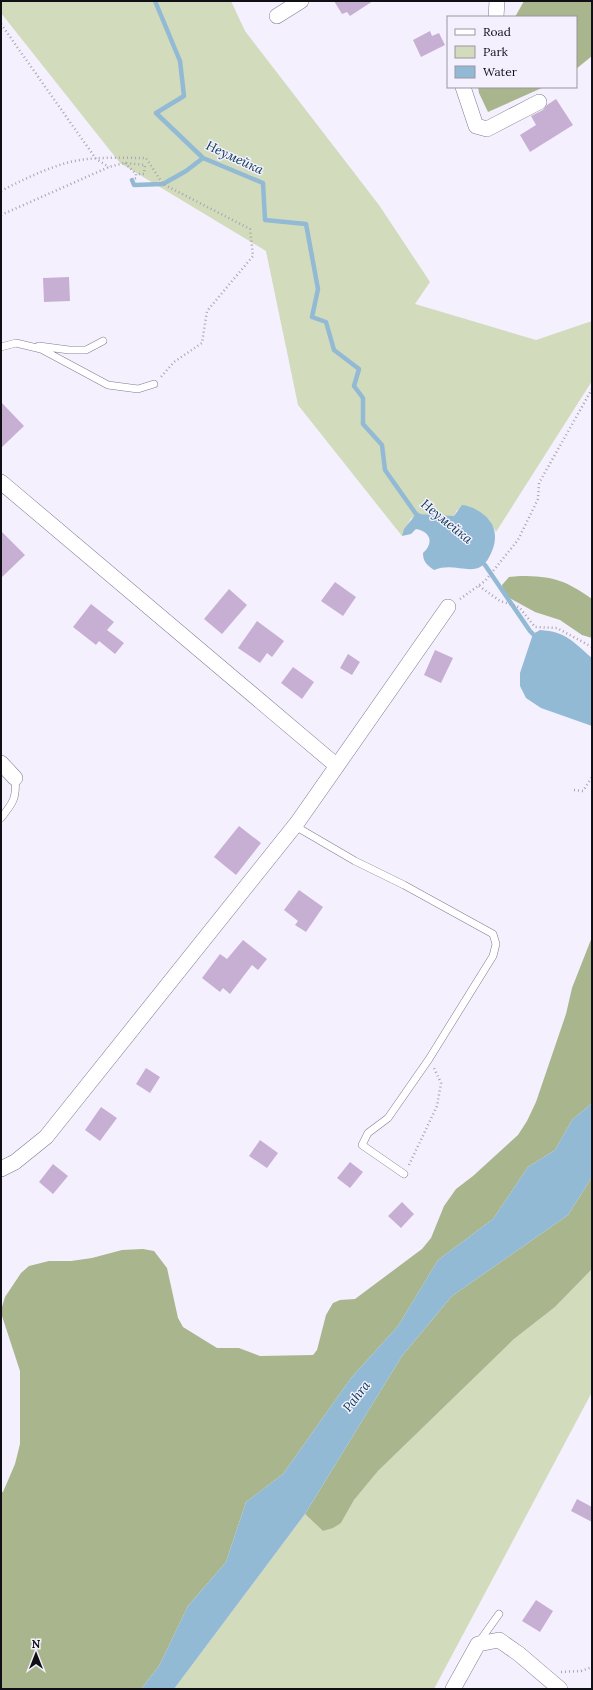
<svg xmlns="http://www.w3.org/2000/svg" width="593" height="1690" viewBox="0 0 593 1690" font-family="Lora,serif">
  <rect width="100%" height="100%" fill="#f4f0fe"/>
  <path fill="#d2dbbc" d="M1,1H231L245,31L379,205L430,282L415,304L536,340L592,321V381L496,532L489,519L457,510L454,516H441L435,514L411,518L402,536L298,405L266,251L120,163L1,13Z
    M592,1269V1392L434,1689H174L305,1514L323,1531L341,1523L354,1500L378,1471L514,1339L555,1307Z"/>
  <path fill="#a9b58c" d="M524,1H592V56L576,69V17H515Z
    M478,87H544L488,112L479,93Z
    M520,576C553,576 565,580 592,599V638L582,635L560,620L535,612L504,595L502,585L509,577Z
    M592,937V1103L572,1120L555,1150L528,1167L493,1219L438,1260L398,1326L351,1378L283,1474L246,1502L226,1562L188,1606L159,1666L141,1689H1V1492H3L15,1464L20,1444V1371L2,1316V1307L5,1297L21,1273L29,1266L49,1261H71L92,1258L122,1250L143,1249L154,1251L167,1268L178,1318L183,1327L217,1348H239L260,1356L313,1355L317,1350L326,1315L333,1303L340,1300L355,1299L422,1249L431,1238L444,1206L456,1189L473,1176L518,1135L527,1121L536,1102L566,1014L572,988Z
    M592,1177V1269L555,1307L514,1339L378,1471L354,1500L341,1523L333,1528L323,1531L305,1514L402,1356L452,1296L568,1215Z"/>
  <path fill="#93bad5" d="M462,505C473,506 486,514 492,524C496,533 496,541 492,551C479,584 459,560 434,570C427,565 423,562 423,553C434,543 431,532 416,529L411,534L402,536L404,529L416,514L454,516Z
    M540,630C567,632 572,641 592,658V726L541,708L526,698L520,686V673L533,634Z
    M592,1103V1177L568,1215L452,1296L402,1356L305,1514L174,1689H141L159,1666L188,1606L226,1562L246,1502L283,1474L351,1378L398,1326L438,1260L493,1219L528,1167L555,1150L572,1120Z"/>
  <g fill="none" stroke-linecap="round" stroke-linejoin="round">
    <path stroke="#93bad5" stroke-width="4.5" d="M155,1L180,61L184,96L156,113L203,158L263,183L265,220L306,224L318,289L312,317L326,322L334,350L359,369L354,386L363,398V424L382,445L385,470L416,514L421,517
      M132,180L134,185L163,184L186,171L203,158
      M482,562L485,565L530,631L537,638"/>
  </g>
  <path fill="#c7afd4" d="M334,1H373L350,16L347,12L342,14Z
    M430,31L432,36L439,33L445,45L421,57L413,40Z
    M556,99L573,125L530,152L520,135L536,125L531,116L543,110L547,105Z
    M69,277L70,301L44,302L43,278Z
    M1,402L24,426L1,448Z
    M1,531L25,555L1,578Z
    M335,582L356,597L343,616L321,601Z
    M229,589L247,605L222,634L204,619Z
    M91,604L114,622L107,630L124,643L115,654L99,641L96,645L73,627Z
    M257,621L284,641L272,657L267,653L260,663L238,648Z
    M435,650L453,658L441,683L424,675Z
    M348,654L360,662L352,675L340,668Z
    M293,667L314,682L302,699L281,683Z
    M239,826L261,843L236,875L214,857Z
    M299,890L323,907L306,932L295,925L298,921L284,910Z
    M243,940L267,959L258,970L252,965L230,994L223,988L220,992L202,978L220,954L227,959Z
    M146,1068L160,1077L150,1093L136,1084Z
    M101,1107L117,1118L100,1141L85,1130Z
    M260,1140L278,1153L267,1168L249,1156Z
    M350,1162L363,1172L350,1188L337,1178Z
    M53,1164L68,1176L53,1194L39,1182Z
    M402,1202L414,1214L401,1228L388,1216Z
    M577,1499L592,1507V1522L571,1511Z
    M536,1600L553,1611L540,1632L522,1621Z"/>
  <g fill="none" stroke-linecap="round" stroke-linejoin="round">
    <g stroke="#817c91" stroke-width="8">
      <path id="service" d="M39,346L69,350H86L103,341
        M1,347L16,343L41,349L108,385L138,389L154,384
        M1,818C13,803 17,798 15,778
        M295,826L355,861L404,885L493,934L496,944L493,956L429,1059L388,1118L368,1133L362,1145L404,1174
        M479,1642L499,1614"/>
    </g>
    <g stroke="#817c91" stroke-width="16">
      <path id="minor" d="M277,16L301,1
        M496,17L497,1
        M463,87L476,126L487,129L539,102
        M1,482L337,766
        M1,763L15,778
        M1,1169L15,1162L46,1137L297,823L448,607
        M453,1689L478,1644L499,1640L519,1654L560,1689"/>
    </g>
    <path stroke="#a8a4b0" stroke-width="2.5" stroke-dasharray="1 3" stroke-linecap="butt" d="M1,24L96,159L109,167
      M125,163L136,174
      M1,191C22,180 43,170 66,163C91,156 120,158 146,158L163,184L250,229L253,256L207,311L202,343L174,362L160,378
      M1,215L109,167L124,163L145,165L144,174H136V178L132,180
      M479,586L500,601L519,607L535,627L557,628L592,647
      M460,599L485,581L518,540L538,499L539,483L592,389
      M574,790L583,791L592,777
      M409,1165L437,1106L441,1083L434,1068
      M561,1672L581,1671L592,1667"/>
    <use href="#service" stroke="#fff" stroke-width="7"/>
    <use href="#minor" stroke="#fff" stroke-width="15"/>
  </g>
  <g text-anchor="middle" stroke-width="3" stroke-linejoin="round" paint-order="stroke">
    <g font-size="13" font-style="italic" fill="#033652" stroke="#f4f0fe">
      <text transform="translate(235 157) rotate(25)" y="5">Неумейка</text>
      <text transform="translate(447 521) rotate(39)" y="5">Неумейка</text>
      <text transform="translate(356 1396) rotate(-52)" y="5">Pahra</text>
    </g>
  </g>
  <rect width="593" height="1690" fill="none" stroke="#110f16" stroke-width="4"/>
  <rect x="447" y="16" width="130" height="72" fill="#f4f0fe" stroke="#9996a1"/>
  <rect x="455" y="29" width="20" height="6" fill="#ffffff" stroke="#9996a1"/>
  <text x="483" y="36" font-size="12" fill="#110f16">Road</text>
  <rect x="455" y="46" width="20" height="12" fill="#d2dbbc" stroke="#9996a1"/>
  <text x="483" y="56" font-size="12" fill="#110f16">Park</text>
  <rect x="455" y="66" width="20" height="12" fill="#93bad5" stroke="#9996a1"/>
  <text x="483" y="76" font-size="12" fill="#110f16">Water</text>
  <g transform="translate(36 1654)" stroke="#f4f0fe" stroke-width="3" paint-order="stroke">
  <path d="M0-3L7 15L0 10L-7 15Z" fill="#110f16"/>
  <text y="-6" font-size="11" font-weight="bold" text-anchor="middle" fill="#110f16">N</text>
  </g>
</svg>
